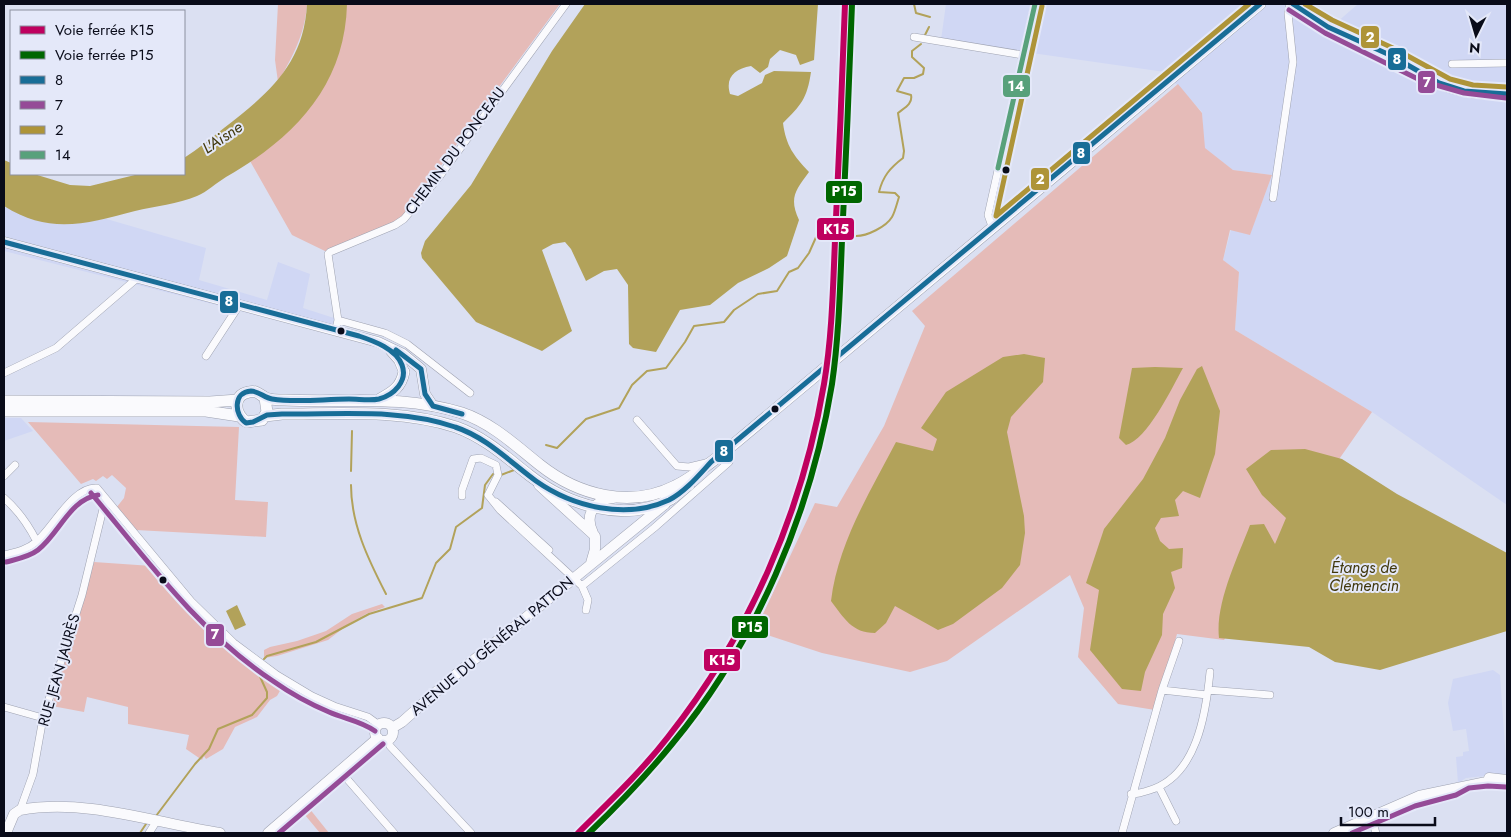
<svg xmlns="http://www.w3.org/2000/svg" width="1511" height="837" viewBox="0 0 1511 837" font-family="Jost,sans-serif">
  <rect width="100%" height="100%" fill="#dbe0f2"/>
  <path fill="#d0d7f4" d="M946,4H1303L1336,23L1358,4H1507V505L1372,412L1235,330L1239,272L1223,260L1231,230L1250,234L1272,175L1233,170L1204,148L1202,112L1165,72L941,40Z
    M4,197L93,215L206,248L199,280L267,300L278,262L310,274L303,308L334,318L335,335L4,251Z
    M4,418H21L33,431L4,441Z
    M1493,670L1500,675L1507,775H1494L1466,778L1458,783L1456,757L1463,756V752L1469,751L1466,729L1453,731L1448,703L1453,679Z"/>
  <path fill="#e5bbb8" d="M278,4H307C305,34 293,56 278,82L275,60Z
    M322,4H560L401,220L327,252L292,235L246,154Z
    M1178,84L1202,113L1205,148L1233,170L1272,175L1250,235L1230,230L1223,260L1239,272L1235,330L1372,412L1298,518L1224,640L1177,634L1155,710L1118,704L1078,657L1084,608L1070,575L947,661L910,672L822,653L755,631L815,503L837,507L884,426L925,326L912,311Z
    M28,422L239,427L235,500L268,502L266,537L136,530L116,508L124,498L126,488L112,475L107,479L103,476L96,481L93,479L81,484Z
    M94,562L152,566L244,658L259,677V674L265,673L281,689L277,696L270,700L257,717L235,727L223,749L206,759L204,756L202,760L186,749L189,735L128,724V707L87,697L84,712L52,706Z
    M382,604L385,607L366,614L350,623L328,640L277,656L264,658V650L270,647L297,641L326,631L352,614Z
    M309,808L329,833H320L305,815L303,813Z"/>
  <path fill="#b2a25a" d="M307,4H347C345,86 294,138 226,177C216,183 207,192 197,196C178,204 155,206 135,211C86,224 50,235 4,206V160L11,163V174H34L70,185L90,186L139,174H184V158C198,149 211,138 224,128C269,93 304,64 307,4Z
    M585,4H818L814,60L800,65L796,55L780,50L770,59L768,67L760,73L751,66C735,69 725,77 730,94L738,96L762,83L765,75L774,71L811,72C807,99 801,105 783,123C786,146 794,156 809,172C795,191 789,198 799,220L787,256L769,268L738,283L710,305L680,310L656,352L633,348L629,344L628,285L617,269L604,271L586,281L571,249L565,242L553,244L542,250L572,331L542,351L476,322L422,258L421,253L425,241L471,185L552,51Z
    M1024,354L1045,358L1043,382L1011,417L1007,432L1024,516L1025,533L1020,565L1002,588L953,624L938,630L895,606L886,623L875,633C852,633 844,618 831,601C838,543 870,492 896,442L933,451L937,439L921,428L946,392L1003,357Z
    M1202,366L1220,411L1215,454L1200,498L1183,491L1175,500L1179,516L1161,518L1155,528L1160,541L1169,549L1183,548L1182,568L1171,572L1175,588L1163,614L1162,635L1145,672L1141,691L1122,689L1090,650L1099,590L1086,583L1104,529L1143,479L1165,438L1180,400L1197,369Z
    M1155,367L1183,368C1172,388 1147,440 1126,445L1119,438L1132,368Z
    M1305,449L1342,459L1397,494L1507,553V631L1380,670L1335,662L1309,647L1219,638C1215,603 1238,557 1250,525L1264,524L1275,544L1286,518L1262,495L1246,469L1271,450Z
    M237,605L246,625L235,630L226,611Z"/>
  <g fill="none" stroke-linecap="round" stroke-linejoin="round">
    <path stroke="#b2a25a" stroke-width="2" d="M914,4L916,13L930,17
      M924,37L929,27
      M856,236C867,236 886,227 892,217C895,212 897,203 899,197L895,193L879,192C883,176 890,168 903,158L904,151L898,113C904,108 913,104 911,95L897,91L904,78H914L923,74L924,68L912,57V51L921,44
      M546,445L557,448L586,419L619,408L632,385L647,371L666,368L685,342L694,326L724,322L734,310L758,294L777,291L789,272L798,268L809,253L817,235H824
      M351,471L352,431
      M501,475L514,470
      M351,485C351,524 368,559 386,594
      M264,659L267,656L316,642L369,614L422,598L436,563L450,549L456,527L482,508L485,485L493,474
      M156,816L195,764L209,749L218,729L252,715L267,698V692L257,670L258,667
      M140,833L146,824"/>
    <g stroke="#9ea2b1" stroke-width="8">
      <path id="street" d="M914,37L1023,55
        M1452,64L1507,63
        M1273,198L1293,62L1288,13L1290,4
        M993,229L988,215L1035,4
        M338,320L385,333L407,344L470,393
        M336,329L338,320L328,254L330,252L395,225L404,219L440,176L566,4
        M206,356L240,304
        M4,373L56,348L135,280L136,277
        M637,420L677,466L689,467L710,462
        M4,476L15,465
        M462,496V490L473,459L481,458L496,465L498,475L488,495L500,510L582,586L654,528L729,462L722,454
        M4,498C19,511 28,524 37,542
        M496,502L549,550
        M4,555C16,552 27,550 36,542C53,528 73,486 97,488L191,601L234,643L277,675L312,696L334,706L368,717L379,725
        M582,586L588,600L586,610
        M1162,690L1207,695
        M1208,690L1270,695
        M4,707L43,718
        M387,740L390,746L471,833
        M341,772L394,833
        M1159,787L1176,821
        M1131,794C1138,794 1144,792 1150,790C1197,776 1206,713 1210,672
        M20,810L33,774L43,718L82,595L103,509L107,503
        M1371,817L1376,833
        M149,833L156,822
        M1122,833L1162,690L1179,641"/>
    </g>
    <g stroke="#9ea2b1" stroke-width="11">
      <path id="secondary" d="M4,242L378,342L403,354L421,369L425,394L433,406
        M391,351L399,360L404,372
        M539,485L595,536V549L591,563
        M593,533C584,515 594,500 613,498
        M375 732a9 9 0 1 1 18 0a9 9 0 1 1-18 0Z
        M392,728L402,722L454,676L665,504
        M1489,778L1507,780
        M6,833L14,814L20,810C86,798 155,823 220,833
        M268,833L378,738
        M1334,833L1419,796L1496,780"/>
    </g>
    <g stroke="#9ea2b1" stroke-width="12">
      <path id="primary" d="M1293,4C1322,27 1359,41 1392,56C1408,64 1423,75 1439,83C1460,93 1484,94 1507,94
        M265,398L267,412L262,420L247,422C235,416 231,395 249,392C257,390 260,395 266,398C271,400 279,400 285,400C346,403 401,394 462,413C492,423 516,446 540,465C578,495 630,509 675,486C692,478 707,465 722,454L1260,4
        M380,399C393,392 401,387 404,372
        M4,401L210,402L238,400
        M4,411H206L239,416
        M265,416L282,414C339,414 401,409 456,427C484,437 506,457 529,475C567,505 625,524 671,499C677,495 683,489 689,485"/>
    </g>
    <use href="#street" stroke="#fafafd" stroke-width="7"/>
    <use href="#secondary" stroke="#fafafd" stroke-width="10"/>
    <use href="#primary" stroke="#fafafd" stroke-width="11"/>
    <g stroke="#e4e8f9" stroke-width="9">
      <path id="bus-1" d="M1293,4L1328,27L1392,56L1439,83L1464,91L1507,94
        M4,242L359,336C374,341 396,349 402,365C408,381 394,395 379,399C370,401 359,399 349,399C323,399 297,403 272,399C265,398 258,391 251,391C233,392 234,415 246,423L253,422L267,415L282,414C338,415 401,408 455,427C486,437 510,462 536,481C573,507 626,520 669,500C685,492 699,475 711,462L1260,4
        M396,350L421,369L425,394L433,406L462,414"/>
    </g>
    <g stroke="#e4e8f9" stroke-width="9">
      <path id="bus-2" d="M1289,10L1325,33L1422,81L1464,93L1506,98
        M91,493C147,560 199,632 273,681C290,693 310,704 329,712C345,719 361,721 375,731
        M6,562C17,559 29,557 38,550C59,534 70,499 98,495
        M279,833L383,744
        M1352,833L1415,806L1456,795L1469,788L1488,786L1506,787"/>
    </g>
    <g stroke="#e4e8f9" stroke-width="9">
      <path id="bus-3" d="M1305,4L1332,20L1395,49L1450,79L1473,85L1507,87
        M1042,6L996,216L1249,4"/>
    </g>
    <g stroke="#e4e8f9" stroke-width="9">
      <path id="bus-4" d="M998,168L1035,4"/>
    </g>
    <use href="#bus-1" stroke="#186d97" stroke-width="5"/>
    <use href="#bus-2" stroke="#954b97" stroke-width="5"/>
    <use href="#bus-3" stroke="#ae9438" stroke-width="5"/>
    <use href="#bus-4" stroke="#58a17b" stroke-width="5"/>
    <g stroke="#e4e8f9" stroke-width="10">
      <path id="rail-1" d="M578,833C609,802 641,772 668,737C749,635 802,513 824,384C832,337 833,288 835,240C839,161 842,83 845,4"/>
    </g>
    <g stroke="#e4e8f9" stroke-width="10">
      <path id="rail-2" d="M589,833C618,805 646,776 672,744C756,643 811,513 832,384C839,336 840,288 842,240C846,161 849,83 852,4"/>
    </g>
    <use href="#rail-1" stroke="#bf005f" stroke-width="6"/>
    <use href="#rail-2" stroke="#060" stroke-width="6"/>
  </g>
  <g fill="#090b19" stroke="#e4e8f9" stroke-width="2">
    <circle cx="1006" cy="170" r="4.5"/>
    <circle cx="341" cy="331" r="4.5"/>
    <circle cx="775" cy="409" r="4.5"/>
    <circle cx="163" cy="580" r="4.5"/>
  </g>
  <g text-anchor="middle" stroke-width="4" stroke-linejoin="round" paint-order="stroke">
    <g font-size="15" fill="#090b19" stroke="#e4e8f9">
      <text transform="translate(455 151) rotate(-53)" y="5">CHEMIN DU PONCEAU</text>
      <text transform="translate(492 646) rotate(-40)" y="5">AVENUE DU GÉNÉRAL PATTON</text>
      <text transform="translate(59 670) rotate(-74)" y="5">RUE JEAN JAURÈS</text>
    </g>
    <g font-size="16" font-style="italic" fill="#42390d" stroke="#e4e8f9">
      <text transform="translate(222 137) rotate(-34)" y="6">L'Aisne</text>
      <text x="1364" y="573">Étangs de<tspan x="1364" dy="18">Clémencin</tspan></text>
    </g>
  </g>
  <g stroke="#e4e8f9" stroke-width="2">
    <rect x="1360" y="25" width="20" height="24" rx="5" fill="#ae9438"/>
    <rect x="1387" y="47" width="20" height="24" rx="5" fill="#186d97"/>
    <rect x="1417" y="70" width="19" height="24" rx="5" fill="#954b97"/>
    <rect x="1002" y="74" width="29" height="24" rx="5" fill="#58a17b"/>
    <rect x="1072" y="141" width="19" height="24" rx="5" fill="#186d97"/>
    <rect x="1030" y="167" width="20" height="24" rx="5" fill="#ae9438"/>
    <rect x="825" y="180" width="38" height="24" rx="5" fill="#060"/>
    <rect x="816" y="217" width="39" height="24" rx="5" fill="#bf005f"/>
    <rect x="219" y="290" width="20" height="24" rx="5" fill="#186d97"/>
    <rect x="714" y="439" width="20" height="24" rx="5" fill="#186d97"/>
    <rect x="731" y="615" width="38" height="24" rx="5" fill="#060"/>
    <rect x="205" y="623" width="20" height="24" rx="5" fill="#954b97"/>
    <rect x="703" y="648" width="38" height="24" rx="5" fill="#bf005f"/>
  </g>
  <g font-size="14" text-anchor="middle" font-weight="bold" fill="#fff">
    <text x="1370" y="42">2</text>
    <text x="1397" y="64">8</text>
    <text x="1427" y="87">7</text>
    <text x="1016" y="91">14</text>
    <text x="1081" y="158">8</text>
    <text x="1040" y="184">2</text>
    <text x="844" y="196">P15</text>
    <text x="836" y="234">K15</text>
    <text x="229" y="306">8</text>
    <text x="724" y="456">8</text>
    <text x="750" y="632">P15</text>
    <text x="215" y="639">7</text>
    <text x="722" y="665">K15</text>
  </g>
  <rect width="1511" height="837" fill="none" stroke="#090b19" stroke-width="10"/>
  <rect x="10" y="10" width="175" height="165" fill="#e4e8f9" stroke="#8c909f"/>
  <rect x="20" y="26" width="25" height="8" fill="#bf005f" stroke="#8c909f"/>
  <text x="55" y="35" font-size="15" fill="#090b19">Voie ferrée K15</text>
  <rect x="20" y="51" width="25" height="8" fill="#006600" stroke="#8c909f"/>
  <text x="55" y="60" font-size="15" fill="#090b19">Voie ferrée P15</text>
  <rect x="20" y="76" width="25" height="8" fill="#186d97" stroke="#8c909f"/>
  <text x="55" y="85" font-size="15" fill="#090b19">8</text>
  <rect x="20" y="101" width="25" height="8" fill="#954b97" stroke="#8c909f"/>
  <text x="55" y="110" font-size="15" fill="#090b19">7</text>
  <rect x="20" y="126" width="25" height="8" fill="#ae9438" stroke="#8c909f"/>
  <text x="55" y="135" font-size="15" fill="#090b19">2</text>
  <rect x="20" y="151" width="25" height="8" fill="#58a17b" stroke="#8c909f"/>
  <text x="55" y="160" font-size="15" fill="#090b19">14</text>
  <g transform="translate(1476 35) rotate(185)" stroke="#e4e8f9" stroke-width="4" paint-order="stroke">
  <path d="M0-4L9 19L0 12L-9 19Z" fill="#090b19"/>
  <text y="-8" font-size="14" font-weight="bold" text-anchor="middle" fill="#090b19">N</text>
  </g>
  <path d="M1341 817v8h94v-8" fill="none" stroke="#090b19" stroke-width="2.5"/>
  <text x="1348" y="817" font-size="15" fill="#090b19" stroke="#e4e8f9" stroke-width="4" paint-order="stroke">100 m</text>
</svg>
